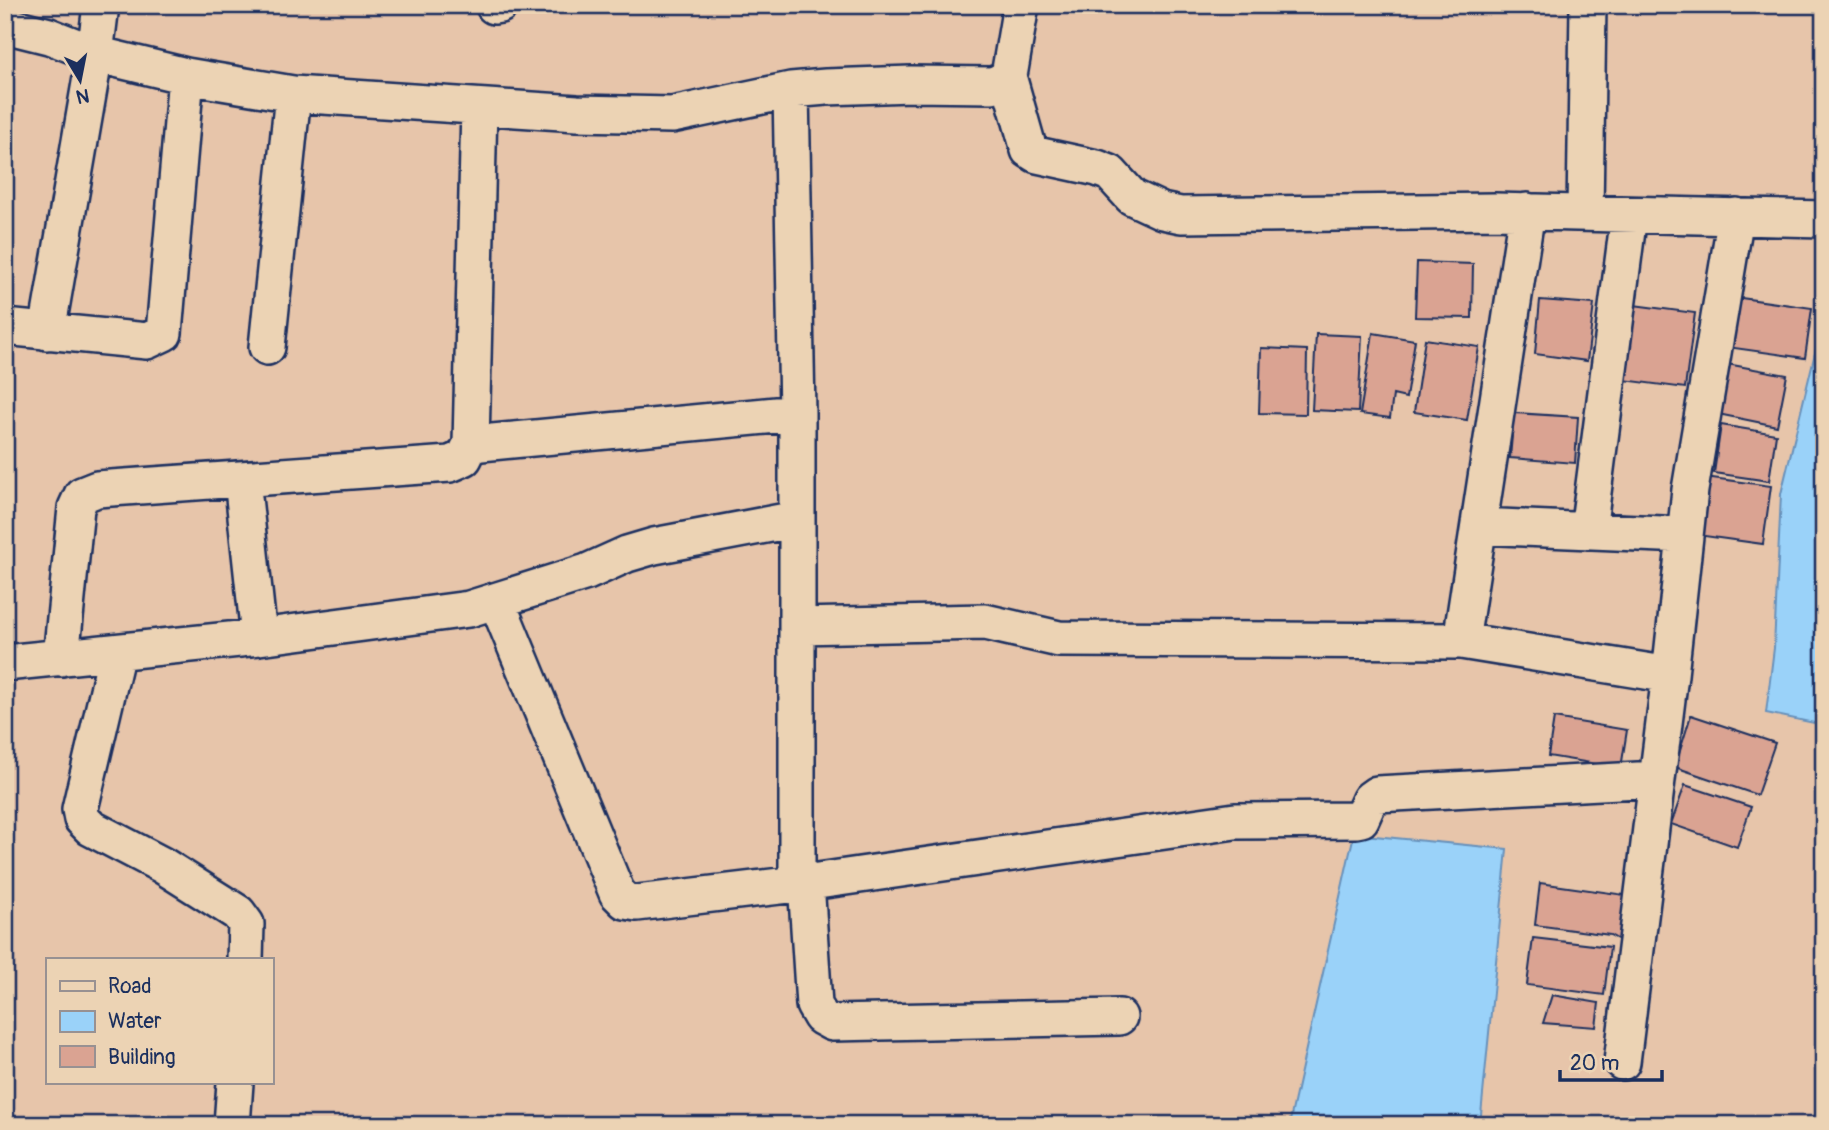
<svg xmlns="http://www.w3.org/2000/svg" width="1829" height="1130" viewBox="0 0 1829 1130" font-family="Pangolin,sans-serif">
  <rect width="100%" height="100%" fill="#e7c5aa"/>
  <filter id="ink" filterUnits="userSpaceOnUse"><feTurbulence type="fractalNoise" baseFrequency=".0143" numOctaves="2"/><feDisplacementMap in="SourceGraphic" scale="14" xChannelSelector="R" yChannelSelector="G"/><feConvolveMatrix kernelMatrix="1 2 1 2 8 2 1 2 1" color-interpolation-filters="sRGB"/></filter>
  <g filter="url(#ink)">
    <path fill="#9ad2f9" stroke="#6791bb" stroke-width="2" d="M1824,326V725L1766,713L1774,648L1781,494L1821,328Z
      M1354,834L1507,849L1480,1125H1289Z"/>
    <path fill="#daa392" stroke="#1b2f5e" stroke-width="2" d="M1417,262L1473,264L1472,318L1415,317Z
      M1734,297L1812,308L1805,358L1727,347Z
      M1540,300L1594,304L1587,361L1535,354Z
      M1626,304L1695,313L1685,388L1616,379Z
      M1373,333L1415,340L1406,398L1393,395L1390,418L1360,414Z
      M1316,334L1362,336L1358,412L1312,410Z
      M1425,339L1479,347L1467,420L1414,412Z
      M1261,348L1307,350L1306,414L1259,413Z
      M1727,364L1787,375L1777,426L1718,414Z
      M1514,413L1578,417L1575,463L1510,458Z
      M1721,425L1776,434L1769,481L1714,473Z
      M1705,477L1771,486L1763,544L1697,535Z
      M1691,715L1775,743L1757,795L1675,767Z
      M1554,718L1627,730L1621,768L1548,756Z
      M1685,785L1751,807L1737,847L1671,824Z
      M1540,883L1625,895L1619,940L1610,935L1535,925Z
      M1533,938L1610,947L1604,995L1527,985Z
      M1552,995L1599,1003L1596,1027L1543,1023Z"/>
    <g fill="none" stroke-linecap="round" stroke-linejoin="round">
      <g stroke="#1b2f5e" stroke-width="40">
        <path id="minor" d="M494,6L500,5
          M5,25L49,36L95,54L186,76L293,94L577,113L672,115L791,90L826,87L911,84L992,85C1001,82 1007,79 1010,70L1021,5
          M1008,76L1029,150L1037,155L1097,168L1110,173L1132,197L1162,211L1181,215L1495,211L1824,219
          M791,90L797,413V884
          M1585,213L1588,5
          M5,327L147,341L164,333L186,76
          M47,332L95,54L101,5
          M267,347L293,94
          M471,444L797,413
          M242,479L259,637
          M1479,526L1685,535
          M1588,531L1629,215
          M497,602L617,893L625,901L637,903L797,884L1235,821L1356,820L1361,819L1370,799L1377,794L1657,779
          M797,626L985,622L1059,639L1461,641L1670,675
          M1461,641L1527,211
          M117,652L80,809L82,819L91,828L162,865L238,913L246,924L245,960
          M61,658L76,508L82,495L97,489L450,464L464,458L471,444L479,107
          M5,663L259,637L469,609L587,572L627,554L654,546L797,519
          M806,882L814,1005L821,1017L832,1023L1119,1017
          M1622,1062L1670,675L1690,490L1736,216
          M232,1125L235,1083"/>
      </g>
      <use href="#minor" stroke="#ecd3b4" stroke-width="35"/>
    </g>
  </g>
  <rect width="1829" height="1130" fill="none" stroke="#ecd3b4" stroke-width="28"/>
  <rect x="14" y="14" width="1801" height="1102" fill="none" stroke="#1b2f5e" stroke-width="2.5" filter="url(#ink)"/>
  <rect x="46" y="958" width="228" height="126" fill="#ecd3b4" stroke="#989192" stroke-width="2"/>
  <rect x="60" y="981" width="35" height="10" fill="#ecd3b4" stroke="#989192" stroke-width="2"/>
  <text x="108" y="993" font-size="21" fill="#1b2f5e">Road</text>
  <rect x="60" y="1011" width="35" height="21" fill="#9ad2f9" stroke="#989192" stroke-width="2"/>
  <text x="108" y="1028" font-size="21" fill="#1b2f5e">Water</text>
  <rect x="60" y="1046" width="35" height="21" fill="#daa392" stroke="#989192" stroke-width="2"/>
  <text x="108" y="1064" font-size="21" fill="#1b2f5e">Building</text>
  <g transform="translate(80 80) rotate(170)" stroke="#ecd3b4" stroke-width="5" paint-order="stroke">
  <path d="M0-5L12 26L0 18L-12 26Z" fill="#1b2f5e"/>
  <text y="-10" font-size="19" font-weight="bold" text-anchor="middle" fill="#1b2f5e">N</text>
  </g>
  <path d="M1560 1070v10h102v-10" fill="none" stroke="#1b2f5e" stroke-width="3.5"/>
  <text x="1570" y="1070" font-size="21" fill="#1b2f5e" stroke="#ecd3b4" stroke-width="5" paint-order="stroke">20 m</text>
</svg>
